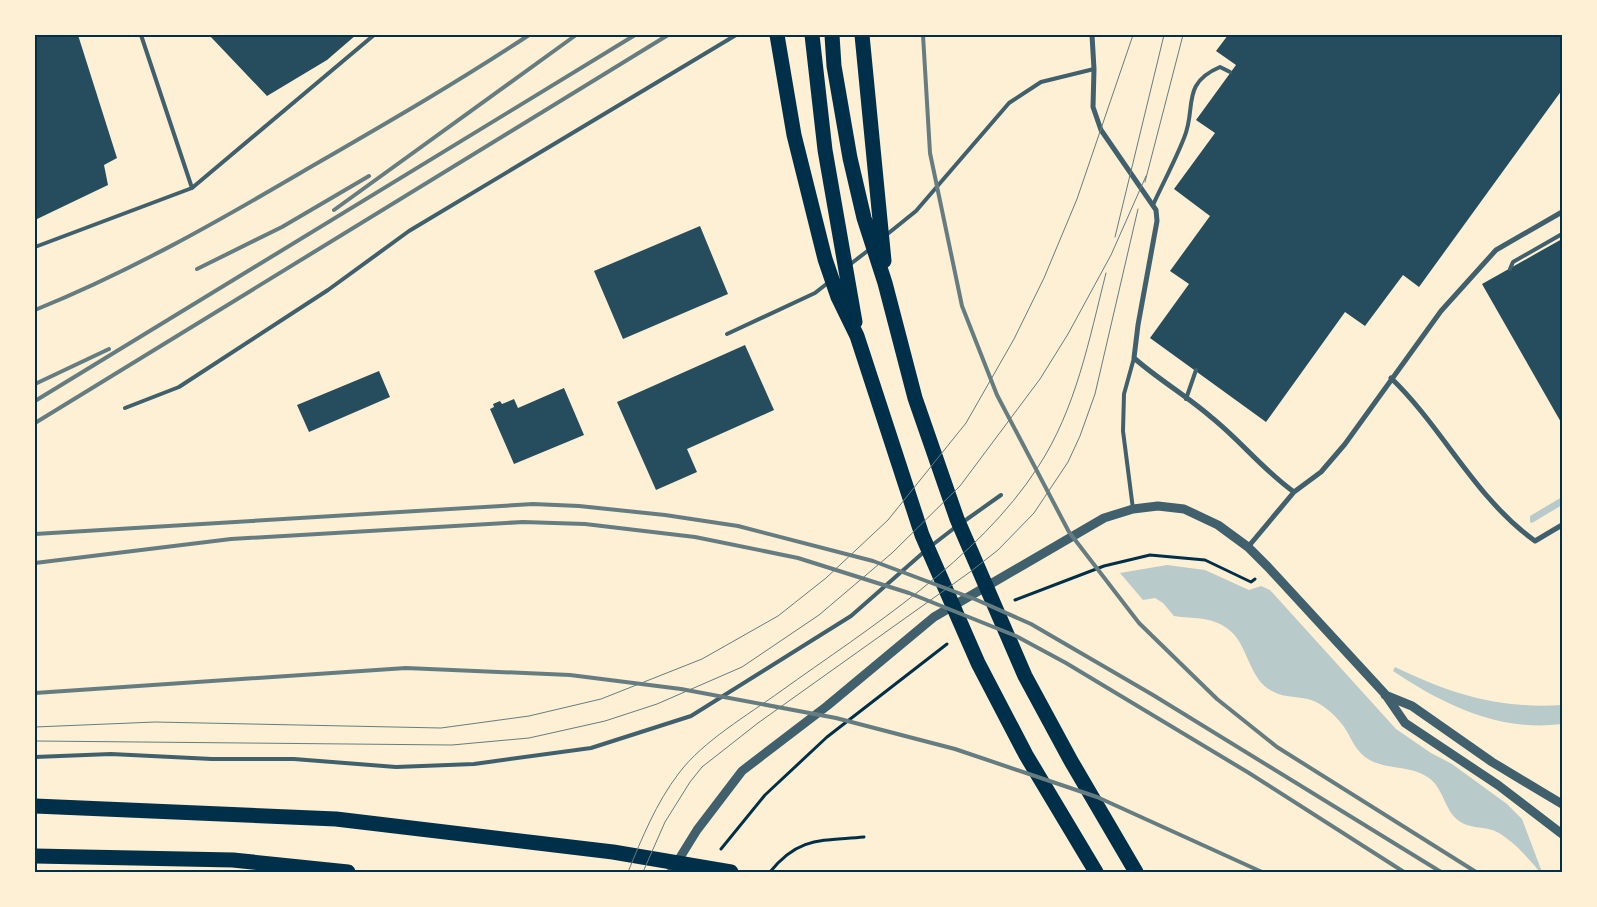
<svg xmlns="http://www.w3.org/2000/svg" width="1597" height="907" viewBox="0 0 1597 907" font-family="'Sofia Sans Condensed',sans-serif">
  <rect width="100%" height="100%" fill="#fdf0d5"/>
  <path fill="#b9caca" d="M1562,497V505L1532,523L1530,522V516Z
    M1167,565L1205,570L1249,590L1261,586L1270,590L1396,729L1431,753L1452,764L1507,804L1522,819L1542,872H1540C1527,857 1513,840 1495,831C1483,826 1470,829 1459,821C1444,810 1444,789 1429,778C1410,764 1384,771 1365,757C1353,748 1350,733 1341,723C1334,714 1321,703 1311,700C1299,696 1285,698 1274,692C1248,681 1249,644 1228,629C1211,616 1193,619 1174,616L1163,603L1155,598L1143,600L1120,573Z
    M1395,667C1451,694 1498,709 1562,705V724C1499,732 1444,705 1393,671Z"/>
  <path fill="#264d5e" d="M35,35H78L117,158L104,165L108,185L35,220Z
    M209,35H356L327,60L267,96Z
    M1228,35H1562V90L1419,287L1403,275L1365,326L1345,312L1266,422L1150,338L1189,284L1170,271L1210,216L1174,189L1215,133L1196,120L1236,65L1216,51Z
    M700,226L728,294L623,339L594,271Z
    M1562,239V424L1482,284Z
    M745,345L774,410L687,449L697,472L656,490L617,402Z
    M379,371L390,397L309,432L297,405Z
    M564,388L584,435L514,464L490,409L494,407L493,404L500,401L502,404L514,399L518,408Z"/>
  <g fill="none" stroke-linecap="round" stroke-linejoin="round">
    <path stroke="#003049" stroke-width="3" d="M1015,600L1104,566L1150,555L1205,560L1251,582L1255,579
      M721,849L765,795L827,737L947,644
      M770,872C799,836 822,841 864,837"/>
    <path stroke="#3f606c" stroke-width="4" d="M141,35L192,188
      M1153,205C1163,183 1175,161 1184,138C1197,108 1180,84 1220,67L1230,72
      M885,236L916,211L1009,103L1041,82L1094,69
      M35,247L192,188L374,35
      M848,266L870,249
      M1510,269L1513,262L1562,234
      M727,334L815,293L829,282
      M1186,399L1196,370
      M125,408L179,387L328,290L409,231L736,35
      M1133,509L1123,431L1124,394L1134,358
      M963,522L1001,495
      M931,546L957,526
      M35,757L111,754L212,759H294L396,767L474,764L591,748L691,716L851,616L925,551"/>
    <path stroke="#3f606c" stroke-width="5" d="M1092,35L1094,69L1093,107L1101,130L1156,210L1157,221L1138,325L1134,358C1159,380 1187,396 1211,417C1241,441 1262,469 1294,492
      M1391,378C1443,428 1475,498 1535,541L1562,525
      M1248,547L1294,492L1321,472L1345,444L1441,311L1496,250L1562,212"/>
    <path stroke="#3f606c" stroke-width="9" d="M1385,695L1412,706L1492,762L1562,804
      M671,872L697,830L742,771L827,706L934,617L1104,518L1133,509L1158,506L1184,509L1218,525L1248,547L1268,567L1385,694L1405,723L1498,785L1562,834"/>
    <path stroke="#003049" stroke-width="15" d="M777,35L794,135L825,259L838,297L857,336L922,535L978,663L1026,755L1096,872
      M812,35L825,150L855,322
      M832,35L834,66L850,158L864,218L885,283L915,398L957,519L1025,676L1071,761L1136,872
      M862,35L884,261
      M35,806L336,819L613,852L731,872
      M35,856L233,860L348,872"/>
    <path stroke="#657d81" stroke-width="1" d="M1145,182L1183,35
      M1115,237L1164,35
      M35,727L155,722L441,728L529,716L601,699L702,659L778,616L826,578L888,520L966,423L1014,339L1044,278L1077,199L1133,35
      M35,741L452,745L529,738L605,721L657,704L742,667L819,615L892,553L960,486L1040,379L1068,334L1111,255L1146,176
      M628,872C642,838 656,803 679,773C703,741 748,715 781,691C869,628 978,560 1038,467C1076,409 1089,340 1106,273
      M643,872L665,822L690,782L702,767L758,723L970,572L998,550L1034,513L1068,462L1080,436L1095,394L1138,209"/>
    <path stroke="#657d81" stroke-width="4" d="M923,35L930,153L962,306L997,395L1069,532L1139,623L1217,699L1277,747L1476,872
      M334,210L576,35
      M197,269L282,227L369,176
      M35,310C129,272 215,223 302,172C378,128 455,84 529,35
      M35,384L109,349
      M35,401L635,35
      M35,423L668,35
      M35,534L533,504L579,506L665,515L738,526L873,561L977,600L1031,624L1153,695L1441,872
      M35,563L231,539L523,522L585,524L695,537L798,558L909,593L1016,636L1066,663L1249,773L1404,872
      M35,693L406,668L570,675L681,689L836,718L955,749L1097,797L1262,872"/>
  </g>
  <rect width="1597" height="907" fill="none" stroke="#fdf0d5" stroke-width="72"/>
  <rect x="36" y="36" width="1525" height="835" fill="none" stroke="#003049" stroke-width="2"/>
</svg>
